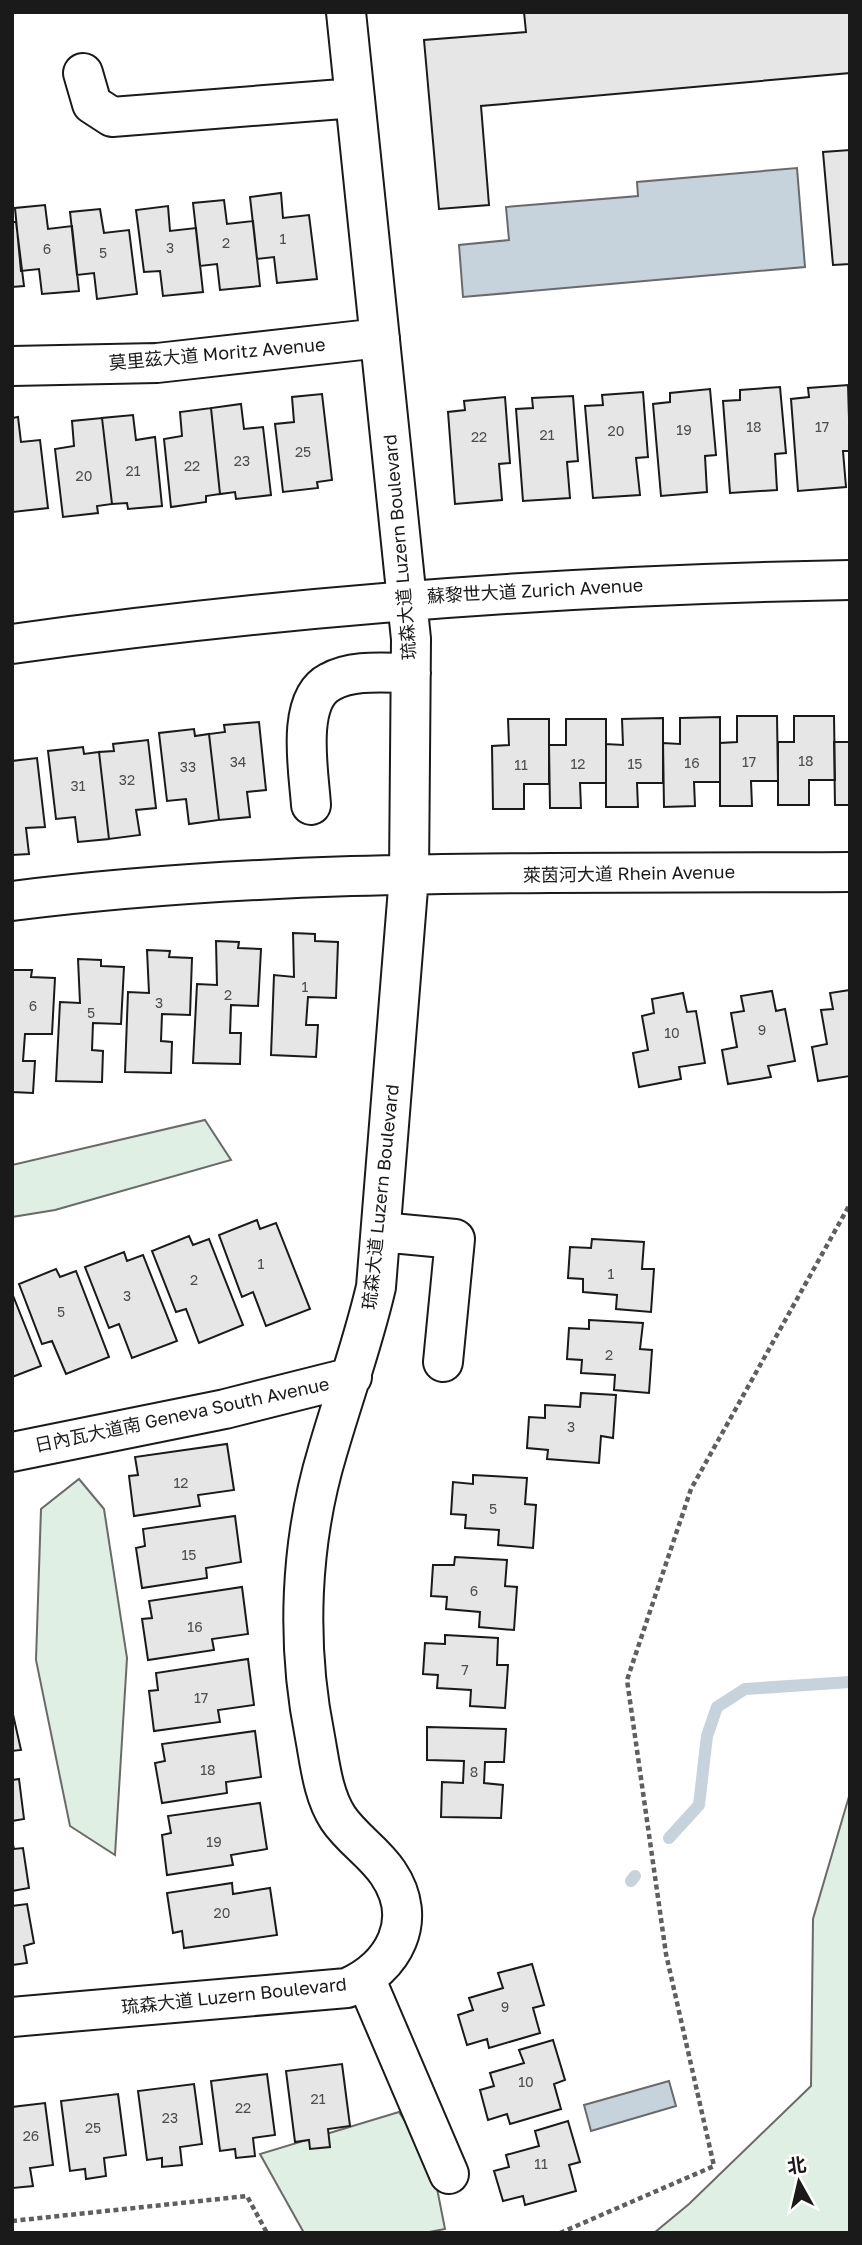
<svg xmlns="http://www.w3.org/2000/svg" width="862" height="2245" viewBox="0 0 862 2245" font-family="'Golos Text','Noto Sans SC',sans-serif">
  <rect width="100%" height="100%" fill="#fff"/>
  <path fill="#e0efe3" stroke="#6a6a6a" stroke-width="2" d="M205,1120L231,1160L55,1210L12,1217V1165Z
    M79,1479L104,1509L127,1658L115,1855L70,1826L36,1660L41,1509Z
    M850,1793V2233H654L689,2204L811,2086L813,1919Z
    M399,2112L432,2163L445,2229L424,2233H304L260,2154Z"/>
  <path fill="#c6d2dc" stroke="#6a6a6a" stroke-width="2" d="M797,168L805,267L463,297L459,245L509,240L506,207L638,196L637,182Z
    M669,2081L676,2106L591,2131L584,2105Z"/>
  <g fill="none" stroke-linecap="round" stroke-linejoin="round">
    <path stroke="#c6d2dc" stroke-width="12" d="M669,1838L699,1805L707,1736L717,1707L745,1689L850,1682
      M631,1881L635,1876"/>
  </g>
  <path fill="#e6e6e6" stroke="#1a1a1a" stroke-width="2" d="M524,12H850V73L481,106L489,205L439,209L424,40L526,32Z
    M850,150V264L833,265L823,152Z
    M281,193L283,218L309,215L317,279L277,283L274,257L257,259L250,197Z
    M224,200L227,224L253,221L260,286L220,290L217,264L200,266L193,203Z
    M45,205L48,229L72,226L79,291L42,294L39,269L21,271L15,208Z
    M168,206L170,231L196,228L203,292L163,296L160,271L144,272L136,210Z
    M100,209L104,233L129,230L137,294L97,299L94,273L77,275L70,212Z
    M12,222H16L24,286L12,287Z
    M848,385L850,451H843L846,487L798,491L791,399L809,397L808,388Z
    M780,387L786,453L775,454L777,490L730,493L723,401L740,400V390Z
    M710,389L716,455L705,456L707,492L661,496L653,404L670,402V393Z
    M643,392L648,457L636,458L640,495L593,498L585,406L603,405L602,395Z
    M322,394L332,480L317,482L318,488L283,492L275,424L294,422L292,397Z
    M573,396L578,461L567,462L570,498L523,501L516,409L533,408L532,398Z
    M505,397L510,463L499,464L502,500L455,504L448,412L465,410L464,401Z
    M241,404L244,429L263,427L271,495L236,499L235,492L220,494L211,408Z
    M211,408L220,494L206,496V502L171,507L164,439L182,436L180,412Z
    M133,415L136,440L155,437L162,506L128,509L127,503L112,504L102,418Z
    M18,417L21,442L40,440L48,508L13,512L12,418Z
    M102,418L112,504L97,506L98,513L63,517L55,449L74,446L72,421Z
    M737,716H777L778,781H751L752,806H720V743L737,742Z
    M794,716H834L835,780H809V805H778V742H794Z
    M720,717V782H694L695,806L664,807L663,743L680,744V718Z
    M663,718V783H637L638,807H606V744L623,745L622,719Z
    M508,719H549V784H524V809H493L492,746L509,745Z
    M566,719H606V783H580L581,808H550L549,745H566Z
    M259,722L266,790L247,792L250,817L219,820L209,734L225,732L224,725Z
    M194,729L195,736L209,734L219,820L189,824L186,799L167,801L159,733Z
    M148,740L156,808L136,810L140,835L109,839L99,752L114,751L113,744Z
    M834,742H850V805H835Z
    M83,747L84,754L99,752L109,839L78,842L75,817L56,819L48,751Z
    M37,758L45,827L26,828L29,854L12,855V761Z
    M293,933L315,934V941L338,942L336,998L308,997L306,1025H318L316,1057L271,1055L274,975L294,977Z
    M216,941L239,942L238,948L261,949L258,1006L231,1005L230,1033H241L240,1064L193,1063L197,984L217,985Z
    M147,950L170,951L169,957L192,958L190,1015L162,1014L161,1041L172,1042L171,1073L125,1072L128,992L149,993Z
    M78,959L101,960V966L124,967L121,1024L93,1023L92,1050L103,1051L102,1082L56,1081L60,1002L80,1003Z
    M12,970H32L31,977L55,978L52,1034H25L23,1061H35L33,1093L12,1092Z
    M850,990V1076L818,1081L812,1047L827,1044L821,1010L833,1009L830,993Z
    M772,991L776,1011L785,1009L795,1061L768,1066L771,1077L728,1084L722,1050L737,1047L731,1013L744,1011L741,996Z
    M683,993L687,1012L696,1011L705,1063L679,1067L681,1079L639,1087L633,1053L648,1050L642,1016L654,1013L652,999Z
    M257,1220L260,1229L276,1223L310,1309L266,1326L253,1292L242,1297L219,1235Z
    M189,1236L193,1245L209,1239L243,1325L199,1343L186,1309L176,1312L152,1251Z
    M592,1239L644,1242L642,1269H654L651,1312L616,1309L617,1295L583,1292V1279L568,1278L570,1247L591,1248Z
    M124,1252L127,1261L143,1255L177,1341L132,1358L119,1324L109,1328L85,1267Z
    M56,1269L60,1277L76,1271L109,1357L66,1374L52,1341L42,1344L19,1284Z
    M12,1293L41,1366L12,1377Z
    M589,1320L643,1323L640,1349L652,1350L649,1393L614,1390L615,1375L581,1373L582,1360L567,1359L569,1328L589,1329Z
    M581,1393L616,1395L613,1438L601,1436L599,1463L547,1459L548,1450L527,1448L529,1417L545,1418V1405L580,1407Z
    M227,1444L234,1490L198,1495L200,1506L134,1516L129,1476L138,1475L135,1457Z
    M473,1475L527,1478L525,1504L536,1505L533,1548L498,1545L499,1530L465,1528L466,1515L451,1514L453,1482L473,1484Z
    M235,1516L241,1562L206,1568L207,1578L142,1588L136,1548L145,1546L143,1529Z
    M455,1557L507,1560L505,1586L517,1587L514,1630L479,1627L480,1612L446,1609L447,1597L431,1596L433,1565H454Z
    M242,1587L248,1634L212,1639L214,1650L148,1660L142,1619L152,1618L149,1601Z
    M445,1635L498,1638L497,1665H508L505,1708L470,1706L471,1690L437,1688L438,1675L423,1674L425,1643L445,1644Z
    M248,1659L254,1705L218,1710L220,1722L154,1731L149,1691L158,1690L156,1673Z
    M12,1710L21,1750L12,1751Z
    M427,1727L506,1729L504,1762H485L484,1783L503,1785L501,1818L441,1817L442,1782L463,1783L464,1761L427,1760Z
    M255,1731L261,1777L226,1782L227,1793L162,1803L155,1763L165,1761L162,1744Z
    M19,1779L24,1819L12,1821V1780Z
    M260,1803L267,1849L231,1855L233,1865L167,1875L162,1835L171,1833L168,1816Z
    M12,1841L14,1849L23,1848L29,1888L12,1891Z
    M232,1883L233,1894L270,1888L277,1935L184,1948L182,1931L173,1933L167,1893Z
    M27,1904L34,1943L24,1946L27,1963L12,1965V1906Z
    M532,1964L544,2005L533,2008L540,2033L489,2048L487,2039L467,2045L458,2015L473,2010L469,1998L503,1988L498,1973Z
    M553,2040L565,2080L554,2084L561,2109L510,2124L507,2114L488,2120L480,2090L494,2086L490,2073L524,2063L519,2050Z
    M342,2064L350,2126L328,2129L330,2147L310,2149L309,2140L295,2142L286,2071Z
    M267,2074L275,2135L253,2138L255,2156L236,2158L235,2149L220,2151L211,2081Z
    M194,2084L202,2144L180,2147L182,2165L162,2167V2158L147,2160L138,2091Z
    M118,2094L126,2155L104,2158L106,2176L86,2179L85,2169L70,2171L61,2101Z
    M45,2103L53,2165L30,2168L33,2186L13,2188L12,2107Z
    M568,2121L580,2162L569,2165L576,2191L525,2205L523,2196L503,2201L494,2171L509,2167L506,2155L539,2146L535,2131Z"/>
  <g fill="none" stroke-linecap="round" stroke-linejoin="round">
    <g stroke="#1a1a1a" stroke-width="42">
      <path id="minor" d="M83,73L92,104L112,117L355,98
        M12,366L157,363L380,338
        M12,644C291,605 569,585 850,580
        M311,805C309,773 295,700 330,682C353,669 385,673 411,673
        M12,901C290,866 571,874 850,872
        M381,1232L455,1239L443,1362
        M12,1452L225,1409L352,1377
        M366,1980L449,2174
        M12,2017L347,1988C394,1967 420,1920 388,1873C374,1852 352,1839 338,1818C323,1795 320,1764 315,1737C296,1643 300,1542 328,1450C344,1395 363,1343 376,1287L409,876L411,639L346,12"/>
    </g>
    <path stroke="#5f5f5f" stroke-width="4.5" stroke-dasharray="5 3.5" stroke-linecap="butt" d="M12,2221L247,2196L267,2233
      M560,2233L714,2166L666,1954L627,1680L691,1489L850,1204"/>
    <use href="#minor" stroke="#fff" stroke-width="38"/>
  </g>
  <g text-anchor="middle" stroke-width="5" stroke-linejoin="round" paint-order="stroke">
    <g font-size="14" fill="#4d4d4d">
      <text x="283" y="244">1</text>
      <text x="226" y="248">2</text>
      <text x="170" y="253">3</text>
      <text x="47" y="254">6</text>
      <text x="103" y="258">5</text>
      <text x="754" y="432">18</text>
      <text x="822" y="432">17</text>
      <text x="684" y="435">19</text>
      <text x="616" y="436">20</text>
      <text x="547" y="440">21</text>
      <text x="479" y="442">22</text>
      <text x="303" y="457">25</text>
      <text x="242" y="466">23</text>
      <text x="192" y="471">22</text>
      <text x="133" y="476">21</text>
      <text x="84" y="481">20</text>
      <text x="806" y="766">18</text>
      <text x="238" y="767">34</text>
      <text x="749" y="767">17</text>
      <text x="692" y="768">16</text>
      <text x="578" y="769">12</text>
      <text x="635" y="769">15</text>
      <text x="521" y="770">11</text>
      <text x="188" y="772">33</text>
      <text x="127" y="785">32</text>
      <text x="78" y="791">31</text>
      <text x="305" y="992">1</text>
      <text x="228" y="1000">2</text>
      <text x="159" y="1008">3</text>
      <text x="33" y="1011">6</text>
      <text x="91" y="1018">5</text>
      <text x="762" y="1035">9</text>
      <text x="672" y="1038">10</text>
      <text x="261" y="1269">1</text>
      <text x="611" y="1279">1</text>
      <text x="194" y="1285">2</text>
      <text x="127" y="1301">3</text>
      <text x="61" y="1317">5</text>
      <text x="609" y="1360">2</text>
      <text x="571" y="1432">3</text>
      <text x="181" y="1488">12</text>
      <text x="493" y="1514">5</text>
      <text x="189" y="1560">15</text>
      <text x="474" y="1596">6</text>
      <text x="195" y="1632">16</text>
      <text x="465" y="1675">7</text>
      <text x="201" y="1703">17</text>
      <text x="208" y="1775">18</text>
      <text x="474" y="1777">8</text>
      <text x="214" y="1847">19</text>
      <text x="222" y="1918">20</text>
      <text x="505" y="2012">9</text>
      <text x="526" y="2087">10</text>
      <text x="318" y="2104">21</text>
      <text x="243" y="2113">22</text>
      <text x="170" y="2123">23</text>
      <text x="93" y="2133">25</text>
      <text x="31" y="2141">26</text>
      <text x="541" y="2169">11</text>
    </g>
    <g font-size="18" fill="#1a1a1a" stroke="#fff">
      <text transform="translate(217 354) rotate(-5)" y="6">莫里茲大道 Moritz Avenue</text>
      <text transform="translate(400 547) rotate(-95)" y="6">琉森大道 Luzern Boulevard</text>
      <text transform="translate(535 591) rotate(-3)" y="6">蘇黎世大道 Zurich Avenue</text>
      <text transform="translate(629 874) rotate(-1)" y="6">萊茵河大道 Rhein Avenue</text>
      <text transform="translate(381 1197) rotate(-84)" y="6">琉森大道 Luzern Boulevard</text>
      <text transform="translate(182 1415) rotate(-12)" y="6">日內瓦大道南 Geneva South Avenue</text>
      <text transform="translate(234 1996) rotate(-6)" y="6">琉森大道 Luzern Boulevard</text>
    </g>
  </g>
  <rect width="862" height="2245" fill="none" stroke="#1a1a1a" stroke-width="28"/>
  <g transform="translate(799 2182) rotate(352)" stroke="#ffffff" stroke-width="5" paint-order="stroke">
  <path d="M0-5L12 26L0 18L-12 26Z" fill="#1a1a1a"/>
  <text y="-10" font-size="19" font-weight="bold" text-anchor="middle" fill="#1a1a1a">北</text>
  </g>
</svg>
